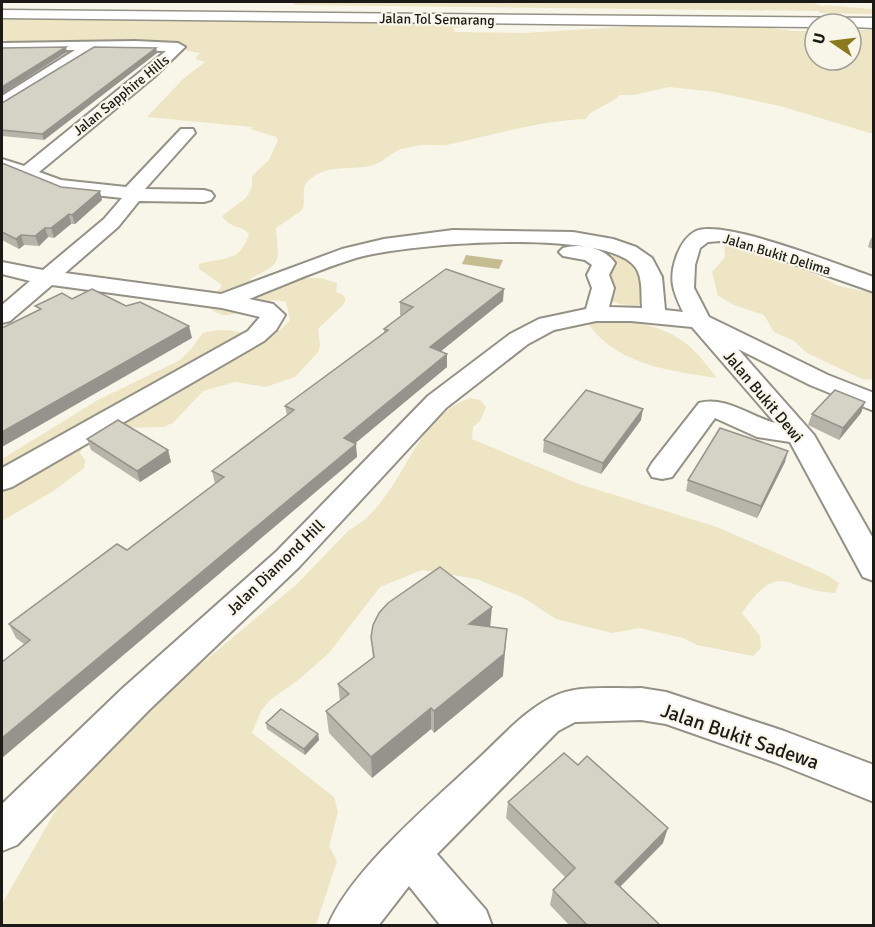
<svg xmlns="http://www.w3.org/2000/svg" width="875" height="927" viewBox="0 0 875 927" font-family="Signika,sans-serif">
  <rect width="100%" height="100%" fill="#f8f6e9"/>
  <path fill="#ede5c3" d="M290,2H811L822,6C829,4 863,9 873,9L874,14L820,13L818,11L294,5V3Z
    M2,18L513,23L453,28L455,32L524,33L638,26L772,28L793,31H815V60H851V30H873V134L780,106L714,92L669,87L633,95H619L617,98L589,114L586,119C539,121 496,134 451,144C442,147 433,144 423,145C417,145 408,148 401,149C390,153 384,162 373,165C352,171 326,163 308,181C299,190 308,202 301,211L276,228C278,262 285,262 249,279L256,283L303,278H321L337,283L336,292L343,295L346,299L343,305L318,329L320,346L318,352L295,377L266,387L235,382L203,391L173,423L163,427L112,428L83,446L80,453L85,460L84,468L55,490L2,521V459L98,400L180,360L191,349L203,333C209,332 216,330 222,330C250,331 269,346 290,320L286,302C263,294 247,315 225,315C219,315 213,310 207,307L222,285L199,269V264C223,257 240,263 249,234C240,224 232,230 222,216L246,198L252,187V176L269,160L278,140L276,137L251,129L252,127L147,117L183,79L205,62L195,59L200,53L187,51L183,45L158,42H11L2,39Z
    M732,244L751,246L761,254L795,265L839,286L873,293V380L862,379L807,353L794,341L774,332L764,315L734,305L718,296L712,272L725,257L724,245Z
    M618,254L626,257C636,271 649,290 638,306L619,304L612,301V285L605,270L607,257Z
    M625,321C672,328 689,340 717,378C670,371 616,365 587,322Z
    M470,398L480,400L486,407L480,421L473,427L472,439L579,484L717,527L827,575L839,583L835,593C785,591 780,558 742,613L760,636L761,648L753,656L697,645L683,638L640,628L612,633L556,619L522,597L476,579L422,570L380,587L329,653L297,681L270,700L261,711L252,733L334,797L338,812L329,846L337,861L316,925L2,926V904L64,796L186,672L202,663L296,585L349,530C404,501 409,420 470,398Z"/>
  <path fill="#c6bc91" d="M466,255L503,260L499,269L462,264Z"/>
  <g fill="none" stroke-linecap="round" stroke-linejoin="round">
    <g stroke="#949186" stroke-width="4">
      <path id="minor" d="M135,41L178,43L185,47L154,77L39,172L61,180L126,187L181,129H193L195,133L145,189L204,190L211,192L214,196L211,200L204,202L139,201L118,227L65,273L221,294L342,249L384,239L453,230L573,232L613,239L636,247L652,258L662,277L665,310L683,312C673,291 668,279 677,255C681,245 686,236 696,231C726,219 840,266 874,277V292L754,250L720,241L708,242L700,248L695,265L694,288L709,317L828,375L874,393V411L810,385L738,349L814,435L874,540V581L863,577L790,442L757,437L715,418L672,477L662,479L652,477L648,470L652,463L699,403C726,396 749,416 775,423L692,327L631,321H596L554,330L528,344L446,408L299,567L149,710L17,845L2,851V804L123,688L277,551L428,396L510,334L539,319L586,309L592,288L587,275L592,265L585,260L563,256L559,252L563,248C580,243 604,247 615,263L609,275L614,288L609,307L642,308C641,295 643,279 636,268C608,226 402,244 356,258C320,269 284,285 249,299L273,304L285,315L276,330L264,341L12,487L2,490V468L248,331L260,317L222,308L52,285L10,321L2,323V305L30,281L2,274V262L43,270L104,219L122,198L58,191L2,170V159L24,166L166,51L95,50L2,108V96L75,50L2,51V43Z
        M641,688L666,692L784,731L874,765V802L774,762L666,724L641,720L575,722L558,731L437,854L486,910L492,926H441L409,886L378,926H328C350,871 433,801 477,760C503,736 527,707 559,694C583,685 615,689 641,688Z"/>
    </g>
    <g stroke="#949186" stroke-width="3">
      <path id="highway" d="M2,10L874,18V28L851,27V24H815V27L2,18Z"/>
    </g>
    <use href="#minor" fill="#fff" fill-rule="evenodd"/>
    <use href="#highway" fill="#fff" fill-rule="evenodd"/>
  </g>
  <path fill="#b7b5aa" d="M156,48L157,53L44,140L2,136V103Z
    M2,163L61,187L102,200L75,224H71L54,238L48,237L39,246L24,245L19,249L2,240Z
    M873,236V249L868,247L870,240Z
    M503,301L440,352L447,354V367L355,443L357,457L24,644L16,638L9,624L127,550L215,484L212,471L287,415L285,406L384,334V329L402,315H400V302Z
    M861,413L839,440L808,425L812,414Z
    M641,420L601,474L543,452L544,440Z
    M87,439L168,450L171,462L140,482L91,450Z
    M785,462L757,518L686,491L688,480Z
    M491,627L503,676L434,733L431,729L372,778L329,733L326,711L340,701L338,684L373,658L371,637Z
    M266,723L318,734L319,740L305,755L267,729Z
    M508,802L663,843L620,887L659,926H570L550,905L553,890L565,877L506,818Z"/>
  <path fill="#95938b" d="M66,47L67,52L2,94V87Z
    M156,48L157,53L44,140L42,134Z
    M100,191L102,200L75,224L72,215Z
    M69,214L71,224L54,238L51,228Z
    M45,228L48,237L39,246L35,236Z
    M21,235L24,245L19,249L16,239Z
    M504,289L503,301L430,360V347Z
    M189,326L192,338L2,447V432Z
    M447,354V367L346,451L344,438Z
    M865,402L861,413L839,440L843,428Z
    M643,409L641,420L601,474L603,463Z
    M356,444L357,457L2,758V738Z
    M168,450L171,462L140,482L137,471Z
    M788,451L785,462L757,518L761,506Z
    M492,607L490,629L469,624Z
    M507,629L503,676L434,733V711Z
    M431,708V729L372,778L371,757Z
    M318,734L319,740L305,755L304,749Z
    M668,828L663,843L610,897L615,882Z"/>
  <path fill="#d5d2c6" stroke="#95938b" stroke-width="1.5" d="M66,47L2,87V48Z
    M94,47L156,48L42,134L2,130V103Z
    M2,163L61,187L100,191L72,215L69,214L51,228H45L35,236L21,235L16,239L2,232Z
    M446,269L504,289L430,347L447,354L344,438L356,444L2,738V662L30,640L9,624L117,544L127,550L224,477L212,471L294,410L285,406L388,330L384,329L413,307L400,302Z
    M92,289L126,306L140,302L189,326L2,432V328L41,309L35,306L62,293L72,299Z
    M586,390L643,409L603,463L544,440Z
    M835,390L865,402L843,428L812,414Z
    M118,420L168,450L137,471L87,439Z
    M720,428L788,451L761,506L688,480Z
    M440,567L492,607L469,624L507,629L504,654L434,711L431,708L371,757L326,711L349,694L338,684L374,657L371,637L373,625L379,613L388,603Z
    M281,709L318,734L304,749L266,723Z
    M564,753L578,765L587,756L668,828L615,882L660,925L659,926H588L553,890L575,868L508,802Z"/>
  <g text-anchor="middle" stroke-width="4.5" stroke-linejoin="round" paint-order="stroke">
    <g font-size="14" fill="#1b1a16" stroke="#f8f6e9">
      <text transform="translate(437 19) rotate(1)" y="5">Jalan Tol Semarang</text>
      <text transform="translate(121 95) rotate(-39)" y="5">Jalan Sapphire Hills</text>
      <text transform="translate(777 254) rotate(17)" y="5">Jalan Bukit Delima</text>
    </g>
    <g font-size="16" fill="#1b1a16" stroke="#f8f6e9">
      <text transform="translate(764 396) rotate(50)" y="6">Jalan Bukit Dewi</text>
      <text transform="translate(275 567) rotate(-44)" y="6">Jalan Diamond Hill</text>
    </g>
    <g font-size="20" fill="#1b1a16" stroke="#f8f6e9">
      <text transform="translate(740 736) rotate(19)" y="7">Jalan Bukit Sadewa</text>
    </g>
  </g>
  <rect width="875" height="927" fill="none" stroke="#1b1a16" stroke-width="6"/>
  <g transform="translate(833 42) rotate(284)"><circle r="28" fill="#f8f6e9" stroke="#a09e95" stroke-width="1.5"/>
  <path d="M0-4.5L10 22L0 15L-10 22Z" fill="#8b791d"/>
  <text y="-9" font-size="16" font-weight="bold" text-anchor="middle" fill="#1b1a16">U</text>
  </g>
</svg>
